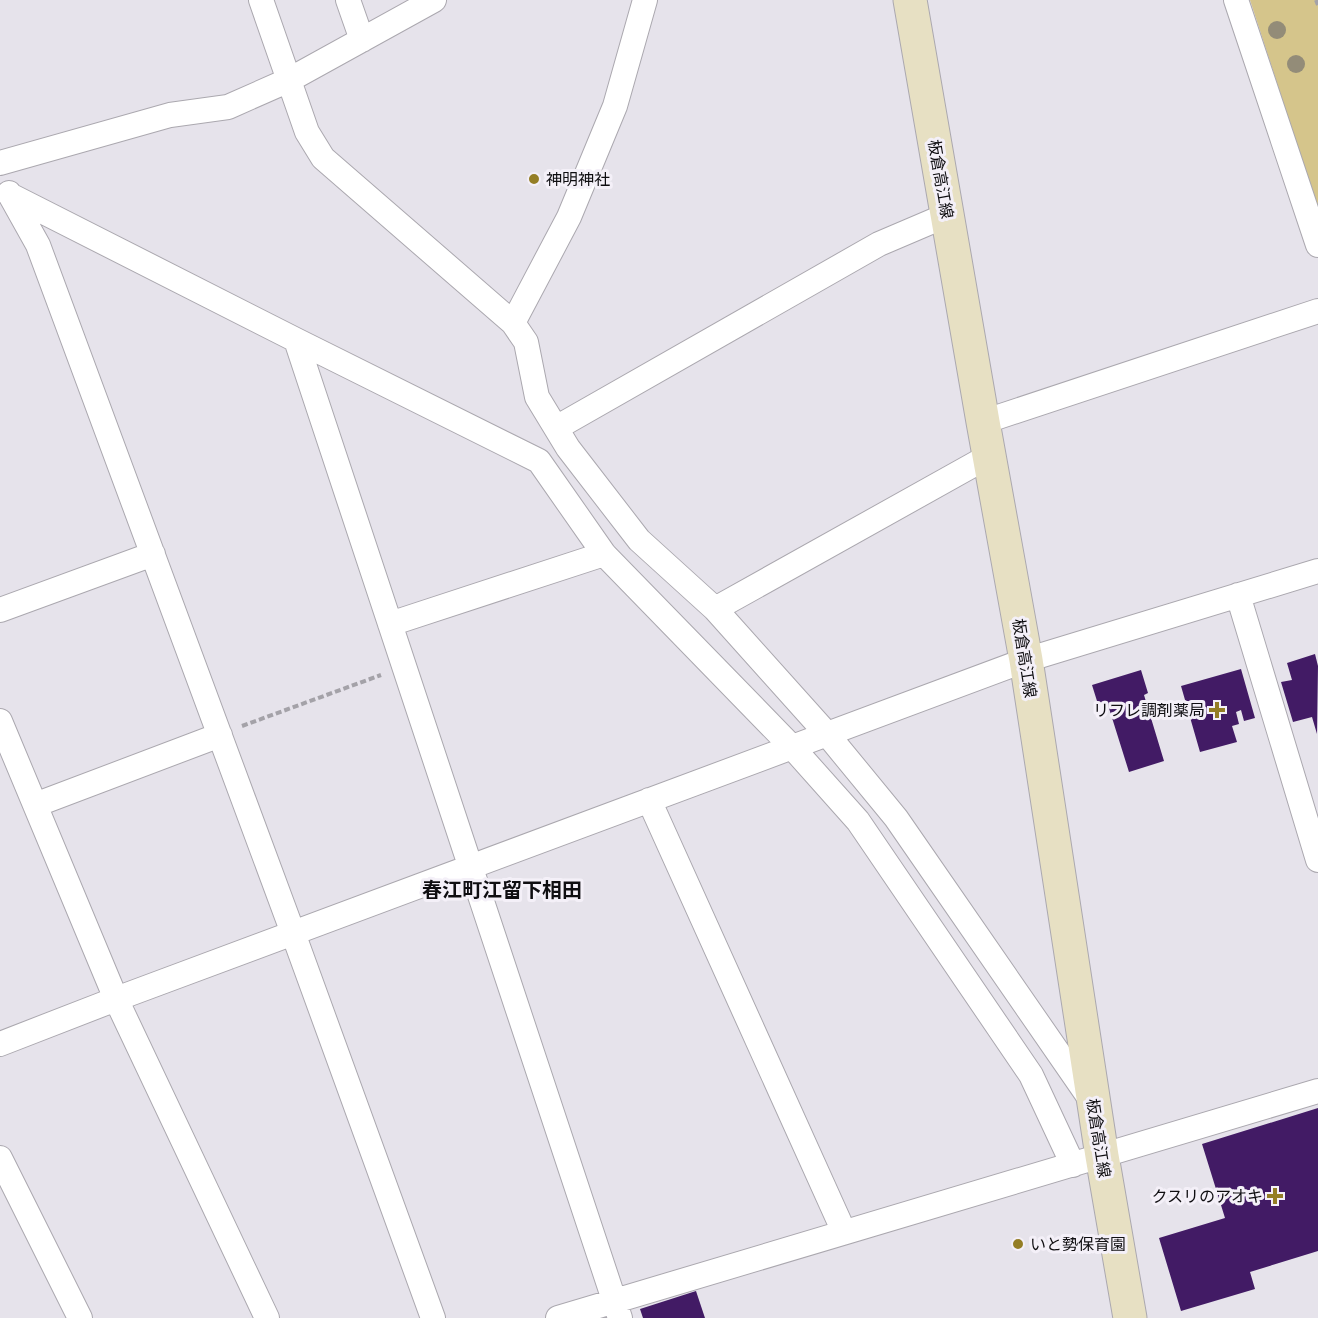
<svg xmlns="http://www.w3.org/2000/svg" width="1318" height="1318" viewBox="0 0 1318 1318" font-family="Mulish,'Noto Sans JP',sans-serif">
  <rect width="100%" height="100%" fill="#e6e3eb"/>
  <path fill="#d5c58b" d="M1250,0H1318V209Z"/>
  <path fill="#421b65" d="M1315,654L1318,666L1317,734L1312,717L1293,722L1281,682L1292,680L1287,663Z
    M1241,669L1255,718L1244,721L1241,710L1236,712L1239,724L1232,726L1237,742L1200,752L1181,686Z
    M1141,670L1148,693L1144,695L1164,761L1129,772L1108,705L1097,701L1092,685Z
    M1318,1108V1251L1250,1272L1255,1289L1181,1311L1159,1238L1225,1218L1202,1144Z
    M696,1291L705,1318H643L640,1309Z"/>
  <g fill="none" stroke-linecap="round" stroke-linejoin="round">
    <g stroke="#aba8af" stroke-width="26">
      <path id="minor" d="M261,0L307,132L323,158L513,323L526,342L537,397L568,448L639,540L715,609L827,734L896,818L1091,1100
        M348,0L362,40
        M1236,0L1318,245
        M0,163L170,115L228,107L289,80L434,0
        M9,193L38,245L293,933L433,1318
        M10,195L296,340L539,461L604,554L792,747L858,821L1031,1075L1073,1165
        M513,323L569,217L615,106L645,0
        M296,340L620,1318
        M983,422L1318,311
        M556,428L879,244L947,215
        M1238,595L1318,860
        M715,609L989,456
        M0,610L153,554
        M390,624L604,554
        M0,721L116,999L267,1318
        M649,800L844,1232
        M35,805L220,735
        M0,1044L116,999L1026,660L1318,571
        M0,1158L80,1318
        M558,1318L1318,1091"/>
    </g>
    <g stroke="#aba8af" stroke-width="35">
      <path id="secondary" d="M910,0L983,422L1026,660L1102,1156L1130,1318"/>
    </g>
    <path stroke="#a4a2a8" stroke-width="4" stroke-dasharray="6 3" stroke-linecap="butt" d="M1316,0L1318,5
      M242,726L381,675"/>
    <use href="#minor" stroke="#fff" stroke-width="24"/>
    <use href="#secondary" stroke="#e7e0c3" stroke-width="33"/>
  </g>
  <g fill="#938c78">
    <circle cx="1277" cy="30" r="9"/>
    <circle cx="1296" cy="64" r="9"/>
  </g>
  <g fill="#947e25" stroke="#f4f0f8" stroke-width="2">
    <circle cx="534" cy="179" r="6"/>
    <path d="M1214 701h6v6h6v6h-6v6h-6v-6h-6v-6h6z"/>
    <path d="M1272 1187h6v6h6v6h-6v6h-6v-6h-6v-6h6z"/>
    <circle cx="1018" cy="1244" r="6"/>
  </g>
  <g text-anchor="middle" stroke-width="6" stroke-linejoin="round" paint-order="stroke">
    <g font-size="16" fill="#0f0e11" stroke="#f4f0f8" text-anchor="start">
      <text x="546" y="185">神明神社</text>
      <text x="1205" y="716" text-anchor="end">リフレ調剤薬局</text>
      <text x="1263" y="1202" text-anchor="end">クスリのアオキ</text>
      <text x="1030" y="1250">いと勢保育園</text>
    </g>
    <g font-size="16" fill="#0f0e11" stroke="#f4f0f8">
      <text transform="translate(941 179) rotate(80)" y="6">板倉高江線</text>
      <text transform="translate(1025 658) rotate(81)" y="6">板倉高江線</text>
      <text transform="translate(1099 1138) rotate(81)" y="6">板倉高江線</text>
    </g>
    <g font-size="20" font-weight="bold" fill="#0f0e11" stroke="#f4f0f8">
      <text x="502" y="897">春江町江留下相田</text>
    </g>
  </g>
</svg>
